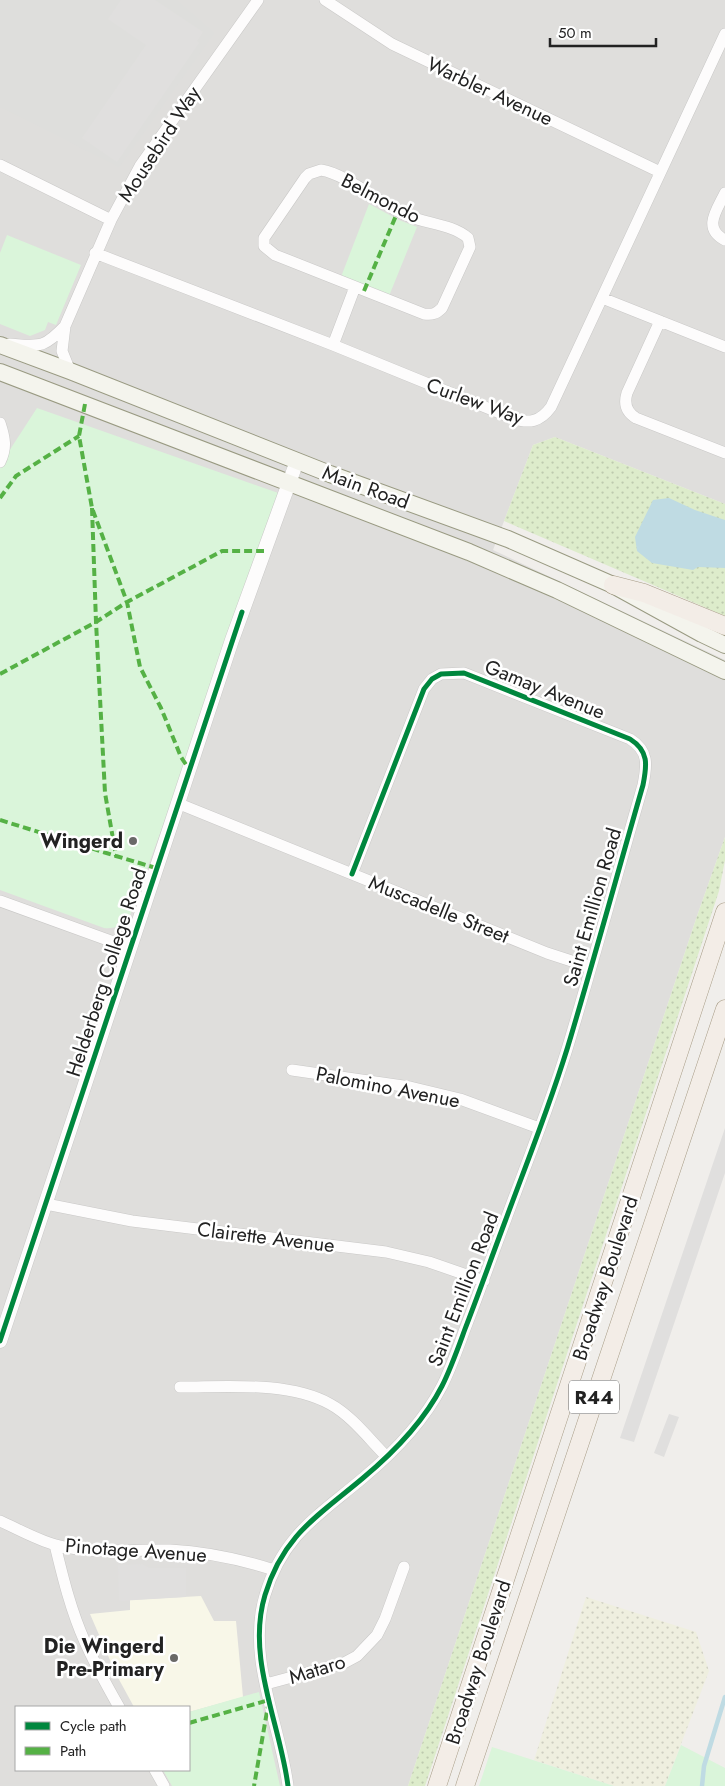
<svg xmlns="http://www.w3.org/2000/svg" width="725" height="1786" viewBox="0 0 725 1786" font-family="Jost,sans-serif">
  <defs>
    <pattern id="farmland-dots" width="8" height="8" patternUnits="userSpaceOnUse" patternTransform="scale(1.25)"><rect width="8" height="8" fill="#efefdf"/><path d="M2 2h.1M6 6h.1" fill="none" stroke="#cdcdbf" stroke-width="1.8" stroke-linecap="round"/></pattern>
    <pattern id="grass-dots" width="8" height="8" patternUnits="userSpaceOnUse" patternTransform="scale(1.25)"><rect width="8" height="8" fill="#ddeccb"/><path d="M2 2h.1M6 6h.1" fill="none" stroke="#bdcaae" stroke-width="1.8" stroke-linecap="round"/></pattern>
  </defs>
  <rect width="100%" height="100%" fill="#f0eeeb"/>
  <path fill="#dfdedc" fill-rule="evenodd" d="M0,0H725V504L555,437L533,445L493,550L725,660V837L697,916L408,1786H0ZM16,1707H189V1770H16Z"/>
  <path fill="#f8f7e8" d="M201,1596L214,1621H236L243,1697L189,1712V1707H134L116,1674L90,1614L130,1610V1600Z"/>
  <path fill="#dededc" d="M0,0H176L214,33L119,167L0,107Z"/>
  <path fill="url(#farmland-dots)" d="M586,1597L696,1632L709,1671L665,1786H614L534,1760Z"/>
  <path fill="url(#grass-dots)" d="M555,437L725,504V616L504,521L533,445Z
    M725,837V860L719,891L425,1786H408L697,916Z"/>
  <path fill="#daf5da" d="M369,204L399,220L417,227L389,296L341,277Z
    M7,235L81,265L56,325L48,322L45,330L30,336L0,324V253Z
    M37,408L284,495L129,918C121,926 115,929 104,928L0,890V465Z
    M259,1692L280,1786H172L163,1770H189V1712Z
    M681,1745L725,1768V1786H665Z
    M492,1747L614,1786H479Z"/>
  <path fill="#e0dfde" d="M121,0H155L203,32L197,41L199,43L117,162L82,138L146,45L108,19Z
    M725,1128V1173L634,1442L620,1438Z
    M669,1414L679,1417L664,1457L654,1453Z
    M142,1564L149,1568H186V1597L119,1601L118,1565Z"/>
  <path fill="#bfdbe3" d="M669,498L695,510L725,520V568L698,567L693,570L652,563L637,551L635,537L653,500Z"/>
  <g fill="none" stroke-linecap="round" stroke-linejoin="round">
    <path stroke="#bfdbe3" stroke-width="4.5" d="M702,1786L704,1766L725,1697"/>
    <g stroke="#c9c8c7" stroke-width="12">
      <path id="minor" d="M325,0L392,44L660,172
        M0,165L111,220
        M321,170C347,174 380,204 406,215C426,224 452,224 468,238L470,247L442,308C436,314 432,315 424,314L275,255L264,246V238L305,178L309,174Z
        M725,193C717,210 702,228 725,240
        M95,253L333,345L512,418C529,424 540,422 551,407L725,34
        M602,298L725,347
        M660,321L627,393C624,403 626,412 636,418L725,453
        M9,344C40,346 43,349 65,326
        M333,345L355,287
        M70,371L62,351L65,326L111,220L140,166L258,0
        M0,423C5,438 7,448 0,462
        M177,803L547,953L590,967
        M0,901L130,948
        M292,1070L410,1087L460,1099L539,1128
        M46,1204L132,1221L386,1252L429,1262L484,1281
        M180,1387C227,1387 288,1381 330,1404C352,1416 369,1439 386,1456
        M0,1521C18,1529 37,1540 56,1545C93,1555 132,1549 170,1550C206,1552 240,1559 274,1570
        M55,1545C63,1578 71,1611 85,1642C95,1664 107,1686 119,1707
        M266,1684L344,1663L357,1656L377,1635L385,1619L404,1567
        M155,1770L164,1786
        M288,1786C280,1723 246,1658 265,1595C283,1535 318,1516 363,1478C393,1453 424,1421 442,1386C451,1368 458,1348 465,1329C479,1293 492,1256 506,1219C528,1159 553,1098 571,1036C596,952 619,868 643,785C647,765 649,751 630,739L464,673L441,674L432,679L424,689L352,874"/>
    </g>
    <g stroke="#c9c8c7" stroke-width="15">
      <path id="tertiary" d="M0,1341L232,640L297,461"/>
    </g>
    <g stroke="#999a82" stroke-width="18">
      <path id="secondary" d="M0,345L70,371L330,474L508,539L613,585L702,634L725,645
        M0,372L469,552L557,590L725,671"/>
    </g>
    <g stroke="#a79c86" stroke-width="19">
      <path id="primary" d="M613,585L644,593L725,626
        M437,1786L725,912
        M465,1786L725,1009"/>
    </g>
    <use href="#minor" stroke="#fdfcfc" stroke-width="11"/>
    <use href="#tertiary" stroke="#fdfcfc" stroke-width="14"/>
    <use href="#secondary" stroke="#f4f4ed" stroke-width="16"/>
    <use href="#primary" stroke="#f3ede7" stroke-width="18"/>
    <path stroke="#55b145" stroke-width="4" stroke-dasharray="8 4" stroke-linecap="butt" d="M364,291L398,211
      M85,404L79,436L92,508L127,602L140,667L161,708L181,757L189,769
      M0,498L16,476L79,436
      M92,508L96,622L105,793L116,856L156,868
      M0,674L96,622L127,602L222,551H264
      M0,820L116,856
      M189,1723L269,1700L254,1786"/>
    <g stroke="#fff" stroke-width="8">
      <path id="cycleway" d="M0,1341L242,612
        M288,1786C280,1723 246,1658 265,1595C283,1535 318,1516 363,1478C393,1453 424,1421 442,1386C451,1368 458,1348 465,1329C479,1293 492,1256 506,1219C528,1159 553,1098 571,1036C596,952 619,868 643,785C647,765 649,751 630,739L464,673L441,674L432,679L424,689L352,874"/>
    </g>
    <use href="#cycleway" stroke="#00873e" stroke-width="5"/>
  </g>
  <g fill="#6a6968" stroke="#fff" stroke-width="2">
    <circle cx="133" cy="841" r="5"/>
    <circle cx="174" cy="1658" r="5"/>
  </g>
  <g text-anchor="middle" stroke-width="5" stroke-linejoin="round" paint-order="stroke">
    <rect fill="#fff" stroke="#646464" stroke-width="1" x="569" y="1380.5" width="50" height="33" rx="4"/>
    <g font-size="19" font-weight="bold" fill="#222">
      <text x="594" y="1404">R44</text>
    </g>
    <g font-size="20" fill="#222" stroke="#fff">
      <text transform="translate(490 91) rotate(25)" y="7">Warbler Avenue</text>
      <text transform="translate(159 144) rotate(-57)" y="7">Mousebird Way</text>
      <text transform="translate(381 198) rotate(27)" y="7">Belmondo</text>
      <text transform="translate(475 401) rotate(20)" y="7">Curlew Way</text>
      <text transform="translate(366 487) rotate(20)" y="7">Main Road</text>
      <text transform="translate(545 689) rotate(22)" y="7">Gamay Avenue</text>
      <text transform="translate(592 907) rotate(-74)" y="7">Saint Emillion Road</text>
      <text transform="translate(439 909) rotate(22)" y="7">Muscadelle Street</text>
      <text transform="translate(106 972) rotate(-72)" y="7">Helderberg College Road</text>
      <text transform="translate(388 1087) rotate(11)" y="7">Palomino Avenue</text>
      <text transform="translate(266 1237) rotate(7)" y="7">Clairette Avenue</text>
      <text transform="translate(605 1278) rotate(-72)" y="7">Broadway Boulevard</text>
      <text transform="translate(463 1289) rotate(-69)" y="7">Saint Emillion Road</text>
      <text transform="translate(136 1550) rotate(4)" y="7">Pinotage Avenue</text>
      <text transform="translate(478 1662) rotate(-72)" y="7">Broadway Boulevard</text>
      <text transform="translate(317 1669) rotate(-17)" y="7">Mataro</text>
    </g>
    <g font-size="20" font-weight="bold" fill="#222" stroke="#fff" text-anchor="end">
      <text x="123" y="848">Wingerd</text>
      <text x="164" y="1653">Die Wingerd<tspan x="164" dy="23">Pre-Primary</tspan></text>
    </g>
  </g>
  <rect x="15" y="1706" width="175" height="65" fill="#ffffff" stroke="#a7a7a7"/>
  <rect x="25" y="1722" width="25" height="8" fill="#00873e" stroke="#a7a7a7"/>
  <text x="60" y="1731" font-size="15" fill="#222222">Cycle path</text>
  <rect x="25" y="1747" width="25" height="8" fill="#55b145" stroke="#a7a7a7"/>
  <text x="60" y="1756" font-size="15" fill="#222222">Path</text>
  <path d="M550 38v8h106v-8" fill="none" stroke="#222222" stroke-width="2.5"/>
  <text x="558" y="38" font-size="15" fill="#222222" stroke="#ffffff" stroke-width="4" paint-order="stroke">50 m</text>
</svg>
